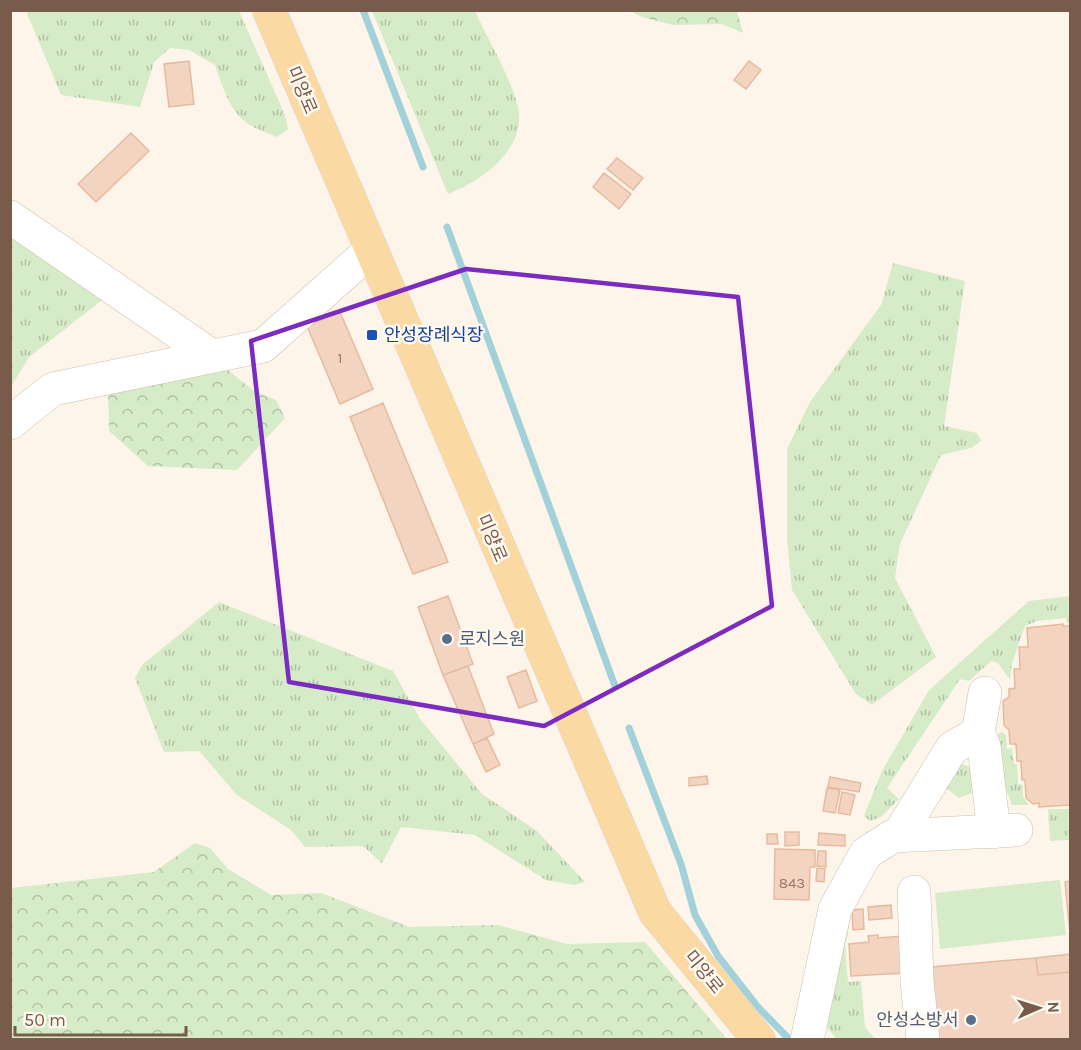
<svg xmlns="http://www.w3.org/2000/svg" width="1081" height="1050" viewBox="0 0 1081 1050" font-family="Karla,'Noto Sans KR',sans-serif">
  <defs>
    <pattern id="grass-tufts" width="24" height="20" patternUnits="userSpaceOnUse" patternTransform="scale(1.5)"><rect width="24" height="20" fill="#d6ebc7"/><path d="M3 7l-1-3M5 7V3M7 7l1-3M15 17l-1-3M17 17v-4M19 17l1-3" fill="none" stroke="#b2c1a4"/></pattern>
    <pattern id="forest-crowns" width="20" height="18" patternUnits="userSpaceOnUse" patternTransform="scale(1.5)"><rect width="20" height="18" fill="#d6ebc7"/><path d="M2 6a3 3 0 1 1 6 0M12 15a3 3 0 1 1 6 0" fill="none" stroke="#b2c1a4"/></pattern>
  </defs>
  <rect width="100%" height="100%" fill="#fdf5e9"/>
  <path fill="url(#grass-tufts)" d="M26,11H239L285,115L288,129L277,137C268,133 255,129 247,123C229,110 222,85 215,65L189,50L170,48L154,62L140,107L61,95Z
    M372,11H475C488,40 508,72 517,103C530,147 482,181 448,194Z
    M11,233L106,297L29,357L11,387Z
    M893,263L965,281L944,426L977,433L981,441L971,448L941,455L900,544L895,578L936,657L872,705L856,694L792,590L787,538V449L810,402L881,305Z
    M1070,596V623H1067L1066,618L1037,621L1025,626L1012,663L1010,680L998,663L991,661L969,681L960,679L887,788L899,799L881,817L870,821L864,816L882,771L929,690L1029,601Z
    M219,602L393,671L420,719L482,794L537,831L585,882L575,885L546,880L475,835L401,827L382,863L363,846L305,847L291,830L237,795L199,751L164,752L135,678L142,665Z
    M1002,732L1006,735L1007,749L1012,748L1014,764H1017L1018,784L1023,785V797L1029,805H1012L1004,784L997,735Z
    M963,764L973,769L974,792L959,798L946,788L957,765Z
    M1048,809H1070V840L1050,841Z
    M850,905L848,935L845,944L848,982L861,981L865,1027L875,1039H837L824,1024Z"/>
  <path fill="url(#forest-crowns)" d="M630,11H737L743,33L722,24L673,25L642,17Z
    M208,369L228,370L254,391L276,400L285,418L237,470L148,466L109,431L108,393Z
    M195,843L210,848L228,869L271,895L321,893L409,927L498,925L567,944L645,942L727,1039H11V888L154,872Z"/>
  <path fill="#d6ebc7" d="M1060,880L1066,935L940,949L935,893Z"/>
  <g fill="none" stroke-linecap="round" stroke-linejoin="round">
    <path stroke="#a3d1da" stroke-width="7" d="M363,10L423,167
      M447,227L615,686
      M629,728L681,864L695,915L718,956L757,1006L789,1039"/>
  </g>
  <path fill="#f3d4c0" stroke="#e6baa0" stroke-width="1.5" d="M189,61L194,104L169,107L164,64Z
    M749,61L761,70L746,89L734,80Z
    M131,133L149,151L96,202L78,184Z
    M617,158L643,178L633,190L607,169Z
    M604,173L631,194L619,209L593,187Z
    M340,312L373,389L340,404L307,326Z
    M383,403L448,562L413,574L350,417Z
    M448,596L473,664L443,675L418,607Z
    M1063,624V626H1070V805L1039,807V803L1033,804L1026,798L1025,780H1022L1021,761H1017L1016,744H1010L1009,730L1004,725L1003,701L1009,697V689L1015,688L1014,669H1020L1019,647H1028L1027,628Z
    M468,666L494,734L473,744L443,675Z
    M526,670L537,701L519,708L507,677Z
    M487,738L500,765L486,772L473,744Z
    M707,776L708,784L689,786V778Z
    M830,777L861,783L859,792L828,787Z
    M827,788L840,790L835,813L823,811Z
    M842,792L855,795L850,815L838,813Z
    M785,832H799V845L785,846Z
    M819,833L845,835V846L818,845Z
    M767,834H777L778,844H767Z
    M775,849L815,850V867H810L809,900L774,899Z
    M818,851H826V867L817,866Z
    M817,868L825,869L824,882L816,881Z
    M1070,881V933L1065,882Z
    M891,905L892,918L869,920L868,907Z
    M863,909L864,929L853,930L852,910Z
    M878,935V938L903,936L905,973L851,976L849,944L869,942L868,936Z
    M1070,954V972L1038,975L1036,958Z
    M1036,958L1038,975L1070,972V1040H937L931,967Z"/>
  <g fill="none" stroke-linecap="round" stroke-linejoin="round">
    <g stroke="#d0bdae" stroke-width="34">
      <path id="minor" d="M10,217L212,356
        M10,423L53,389L263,346L370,251
        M985,693L978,733L984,746L994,832
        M898,836L952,748L978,733
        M914,892L917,981L923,1040
        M807,1040L835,909L866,853L893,836L1016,830"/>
    </g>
    <g stroke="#dcd4d0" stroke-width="34">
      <path id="major" d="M269,10L655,912L759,1040"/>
    </g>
    <use href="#minor" stroke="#fff" stroke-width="33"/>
    <use href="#major" stroke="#fbd9a2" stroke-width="33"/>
  </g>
  <path fill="none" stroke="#7b2cbf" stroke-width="4.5" stroke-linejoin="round" d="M466,269L738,297L772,606L544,726L289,682L251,341Z"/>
  <rect fill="#1a4fb4" stroke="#fff9f0" stroke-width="2" x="366" y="329" width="12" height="12" rx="3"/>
  <g fill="#5c6f8a" stroke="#fff9f0" stroke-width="2">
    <circle cx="447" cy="639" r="6"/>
    <circle cx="971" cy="1020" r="6"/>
  </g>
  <g text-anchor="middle" stroke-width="5" stroke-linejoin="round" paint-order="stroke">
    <g font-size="15" fill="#987969">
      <text x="340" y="363">1</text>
      <text x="792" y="888">843</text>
    </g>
    <g font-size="18" fill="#795b4c" stroke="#fff9f0">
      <text transform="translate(302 90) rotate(67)" y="6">미양로</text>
      <text transform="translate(492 538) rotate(67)" y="6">미양로</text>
      <text transform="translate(704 972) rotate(51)" y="6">미양로</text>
    </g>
    <g font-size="18" fill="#164399" stroke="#fff9f0" text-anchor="start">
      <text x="384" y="341">안성장례식장</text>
    </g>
    <g font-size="18" fill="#4e5e75" stroke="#fff9f0" text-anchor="start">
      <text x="459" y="645">로지스원</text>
      <text x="959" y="1026" text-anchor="end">안성소방서</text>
    </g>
  </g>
  <rect width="1081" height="1050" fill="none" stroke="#795b4c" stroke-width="24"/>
  <g transform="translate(1039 1008) rotate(87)" stroke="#fff9f0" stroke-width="4.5" paint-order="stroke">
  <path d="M0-4.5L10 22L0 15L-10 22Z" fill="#795b4c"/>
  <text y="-9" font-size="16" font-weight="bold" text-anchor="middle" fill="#795b4c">N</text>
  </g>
  <path d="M15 1026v9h171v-9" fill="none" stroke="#795b4c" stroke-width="3"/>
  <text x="24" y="1026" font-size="18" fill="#795b4c" stroke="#fff9f0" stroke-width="4.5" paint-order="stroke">50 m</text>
</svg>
